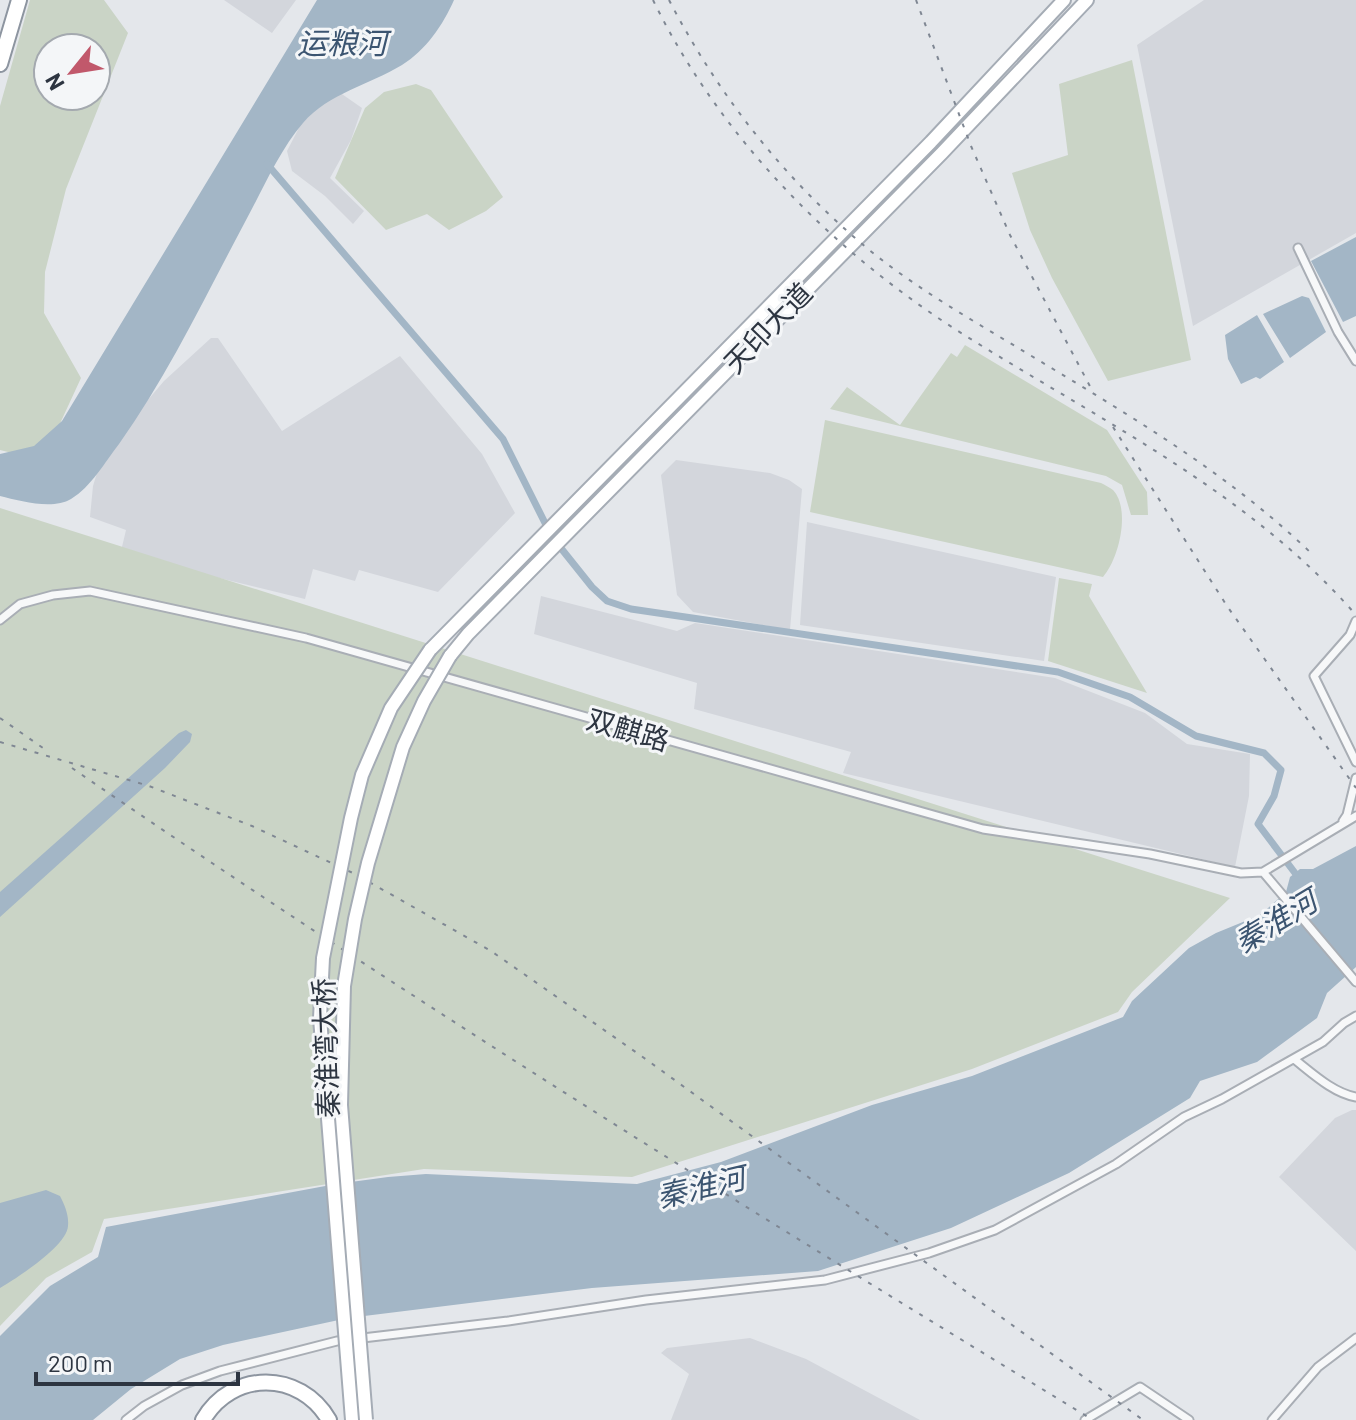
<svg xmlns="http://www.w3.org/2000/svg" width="1356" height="1420" viewBox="0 0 1356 1420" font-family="Barlow,'Noto Sans SC',sans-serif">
  <rect width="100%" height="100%" fill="#e4e7eb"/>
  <path fill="#d3d6dc" d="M224,0H296L272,33Z
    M1204,0H1356V233L1193,326L1137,45Z
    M339,92L362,108L351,140L330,178L364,211L353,224L325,196L292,171L287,151L303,120Z
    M211,338H218L282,431L400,356L482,454L515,513L438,592L359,570L355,581L313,569L305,599L178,568H117L126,530L90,517L93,486L103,453L164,381Z
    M676,460L770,473L789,480L802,489L790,630L693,612L677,595L661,475Z
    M807,522L1056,577L1044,661L800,625Z
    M541,596L677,631L695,623L1055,678L1145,713L1187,744L1250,754L1249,796L1235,867L843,773L851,752L694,709L697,683L534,634Z
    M1352,1110H1356V1251L1279,1177L1335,1118Z
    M750,1338L806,1359L920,1420H671L689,1374L661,1353L667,1348Z"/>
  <path fill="#cad4c6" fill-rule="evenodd" d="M30,0H104L128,33L66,189L45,272L44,313L81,378L57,430L24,456L0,450V106ZM48,48H96V96H48Z
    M1132,60L1191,360L1108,381L1052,278L1030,230L1012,173L1068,155L1059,84Z
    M416,84L431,90L503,197L486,211L449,230L427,214L386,230L335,178L365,108L384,92Z
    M965,345L1107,430L1147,492L1148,515H1131L1122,485L1106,476L830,409L847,387L900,425L951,353L957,357Z
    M825,420L1101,483C1105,485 1109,487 1113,490C1131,509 1119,559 1103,577L810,512Z
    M0,508L1230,898L1132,992L1118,1012L972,1069L632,1177L424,1169L104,1219L92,1252L46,1278L0,1326Z
    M1059,578L1092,584L1089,596L1147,693L1048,661Z"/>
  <path fill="#a3b6c6" d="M317,0H454C443,25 426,50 402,65C369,85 329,93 303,123C279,151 263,189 245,222C205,297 168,375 119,444C105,462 91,487 71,499C53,510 20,501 0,496V454L34,446L62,421Z
    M1356,237V316L1343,322L1311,261Z
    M1302,296L1309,298L1326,332L1290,358L1263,314Z
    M1257,315L1284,362L1260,379L1256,377L1241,384L1228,359L1225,335Z
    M186,730L192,734L190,742L165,768L0,917V892L179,733Z
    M1356,846V967L1327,993L1317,1018L1257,1062L1200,1081L1190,1098L1069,1173L951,1228L818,1271L592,1288L348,1318L223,1345L180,1359L131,1389L93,1420H0V1336L50,1286L98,1257L106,1227L336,1184L388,1177L426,1174L637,1184L721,1162L872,1105L972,1076L1123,1017L1132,1001L1189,948L1216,933L1260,915L1286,892L1290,877L1300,869H1313Z
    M46,1190L60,1196C65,1206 69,1215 68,1226C67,1246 17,1278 0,1288V1203Z"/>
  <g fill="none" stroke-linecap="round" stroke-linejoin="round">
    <path stroke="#a3b6c6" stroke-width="7" d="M267,164L503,439L552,537L592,587L607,601L631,609L1058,672L1130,697L1196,736L1264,753L1281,770L1274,796L1258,824L1295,873"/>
    <g stroke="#a9aeb5" stroke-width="11">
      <path id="minor" d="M1298,248L1338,332L1356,361
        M0,620L20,604L53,595L90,591L306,638L983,829L1150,854L1241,873L1263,872
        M1356,621L1350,635L1314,676L1356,762
        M1343,821L1347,815L1356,778
        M1263,872L1356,982
        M1263,872L1356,816
        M1294,1059C1312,1073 1333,1093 1356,1097
        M126,1420L144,1406L182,1385L220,1371L337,1341L508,1321L646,1300L825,1280L929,1253L995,1230L1116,1164L1184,1117L1222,1099L1323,1042L1344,1023L1356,1016
        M1085,1420L1140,1387L1189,1420
        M1272,1420L1318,1367L1356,1338"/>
    </g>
    <g stroke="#a5acb5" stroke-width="16">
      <path id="primary" d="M430,650L931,142L1064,0
        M450,656L468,634L942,153L1087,0"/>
    </g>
    <g stroke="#8d95a0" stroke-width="18">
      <path id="motorway" d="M0,64L19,0
        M203,1420C232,1370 300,1370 329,1420"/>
    </g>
    <use href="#minor" stroke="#f7f8f9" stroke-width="7"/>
    <use href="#primary" stroke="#fff" stroke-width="12"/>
    <use href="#motorway" stroke="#fff" stroke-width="14"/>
    <path stroke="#7f8793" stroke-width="2" stroke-dasharray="4 8" stroke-linecap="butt" d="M653,0C720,137 830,249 958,331C1095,418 1247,490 1356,615
      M669,0C720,98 787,183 873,253C918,289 970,319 1020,349C1122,411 1226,471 1312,554
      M916,0L971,146L1010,235L1093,392
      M1113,427L1227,606L1356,788
      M0,718L43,748
      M0,742L149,786L252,826L355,874L491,951L647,1060L1143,1420
      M72,768C405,997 748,1210 1093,1420"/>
    <g stroke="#a5acb5" stroke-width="16" stroke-linecap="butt">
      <path id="primary-bridge" d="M352,1420L320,1018L323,958L351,818L362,775L391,708L430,650
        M366,1420L341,1105L344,986L355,919L368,863L403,747L424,701L450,656"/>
    </g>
    <use href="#primary-bridge" stroke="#fff" stroke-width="12"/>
  </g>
  <g text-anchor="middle" stroke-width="6" stroke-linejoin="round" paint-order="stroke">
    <g font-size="28" fill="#2d3541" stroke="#f4f6f8">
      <text transform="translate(768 328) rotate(-46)" y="10">天印大道</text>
      <text transform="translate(628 730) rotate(16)" y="10">双麒路</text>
      <text transform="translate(326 1048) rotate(-92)" y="10">秦淮湾大桥</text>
    </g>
    <g font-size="30" font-style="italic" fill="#3c5571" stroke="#f4f6f8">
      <text x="342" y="54">运粮河</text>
      <text transform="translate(1276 922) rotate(-31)" y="10">秦淮河</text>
      <text transform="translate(701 1188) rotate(-13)" y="10">秦淮河</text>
    </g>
  </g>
  <g transform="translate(72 72) rotate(240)"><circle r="38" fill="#f4f6f8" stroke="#a4a9af" stroke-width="2"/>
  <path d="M0-6L14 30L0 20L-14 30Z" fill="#c1586b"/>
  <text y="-12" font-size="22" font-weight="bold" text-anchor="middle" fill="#2d3541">N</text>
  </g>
  <path d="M36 1372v12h202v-12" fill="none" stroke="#2d3541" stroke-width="4"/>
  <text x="48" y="1372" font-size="24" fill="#2d3541" stroke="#f4f6f8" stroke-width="6" paint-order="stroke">200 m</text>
</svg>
